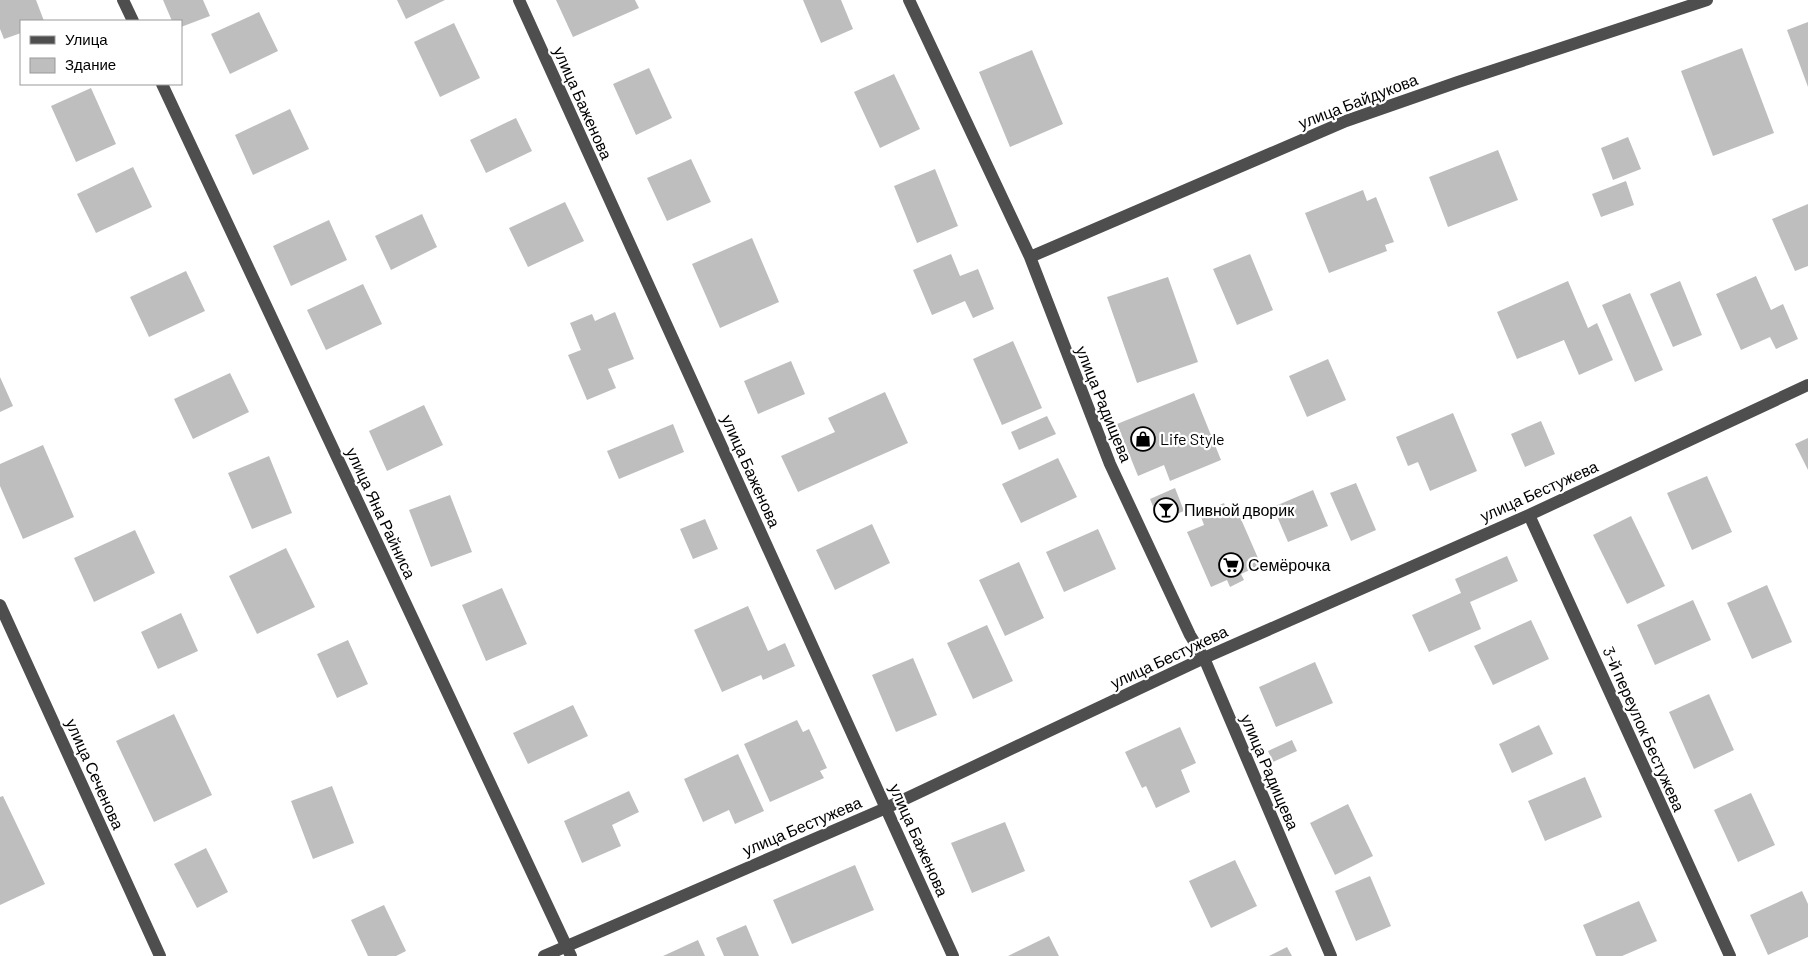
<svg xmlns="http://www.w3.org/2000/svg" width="1808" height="956" viewBox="0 0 1808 956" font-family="Barlow,sans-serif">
  <rect width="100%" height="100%" fill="#fff"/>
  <path fill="#bebebe" d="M0,0H36L44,21H21V33L4,39L0,29Z
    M163,0H203L210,16L181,27V21H172Z
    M397,0H445L406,19Z
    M556,0H635L639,8L573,37Z
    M803,0H841L853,29L821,43Z
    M259,12L278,51L230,74L211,34Z
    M1808,22V87L1787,30Z
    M454,23L480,78L440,97L414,42Z
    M1742,48L1774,133L1713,156L1681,71Z
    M1032,50L1063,124L1010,147L979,72Z
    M649,68L672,118L636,135L613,84Z
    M894,74L920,129L880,148L854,92Z
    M91,88L116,144L76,162L51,106Z
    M290,109L309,149L253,175L235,135Z
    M516,118L532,151L486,173L470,140Z
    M1628,137L1641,169L1613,180L1601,148Z
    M1498,150L1518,200L1448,227L1429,177Z
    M691,159L711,202L667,221L647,178Z
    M133,167L152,207L96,233L77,194Z
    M935,169L958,226L917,243L894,186Z
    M1626,181L1634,205L1601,217L1592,194Z
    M1363,190L1367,201L1376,197L1394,242L1385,245L1387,251L1329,273L1305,213Z
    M565,202L584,241L528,267L509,228Z
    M1808,204V266L1795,271L1772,219Z
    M422,214L437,247L391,270L375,236Z
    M329,220L347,260L291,286L273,246Z
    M752,238L779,302L720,328L692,264Z
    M951,254L960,276L978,269L994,309L973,318L965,301L932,315L913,270Z
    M1250,254L1273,310L1237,325L1213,269Z
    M186,271L205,311L149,337L130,297Z
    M1756,276L1771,310L1783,304L1798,339L1776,349L1770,337L1741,350L1716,294Z
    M1168,277L1198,362L1137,383L1107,297Z
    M1568,281L1588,328L1597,323L1613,360L1579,375L1564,340L1517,359L1497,312Z
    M1680,281L1702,335L1673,347L1650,294Z
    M363,284L382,324L326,350L307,310Z
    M1630,293L1663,370L1635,382L1602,305Z
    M615,312L634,359L608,369L616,388L587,400L568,355L581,350L570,323L592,314L595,321Z
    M1013,341L1042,408L1002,425L973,359Z
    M1328,359L1346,400L1307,417L1289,376Z
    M791,361L805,394L758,414L744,381Z
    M230,373L249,412L193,439L174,399Z
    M0,377L13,406L0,412Z
    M885,392L908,443L798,492L781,456L835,432L828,418Z
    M1194,393L1221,460L1170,481L1164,465L1138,476L1117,424Z
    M424,405L443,445L387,471L369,431Z
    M1453,413L1477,471L1430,491L1418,462L1408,466L1396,437Z
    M1047,416L1056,434L1019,450L1011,432Z
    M1541,421L1555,454L1525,467L1511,434Z
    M673,424L684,452L619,479L607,451Z
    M1808,438V470L1795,444Z
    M43,445L74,517L23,539L0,486V464Z
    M269,456L292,513L252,529L228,473Z
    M1058,458L1077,497L1021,523L1002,484Z
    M1707,476L1732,532L1692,550L1667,493Z
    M1356,483L1376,530L1351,541L1330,493Z
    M1175,488L1184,511L1159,521L1150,499Z
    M1313,490L1328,526L1288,542L1273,507Z
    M450,495L472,552L431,567L409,510Z
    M1224,503L1228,514L1237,510L1261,565L1241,574L1244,580L1230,587L1227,580L1211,587L1187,532L1204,525L1200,514Z
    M1631,516L1665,586L1627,604L1593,535Z
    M705,519L718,549L693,559L680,529Z
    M872,524L890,563L835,590L816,550Z
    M1098,529L1116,569L1064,592L1046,552Z
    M135,530L155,573L94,602L74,558Z
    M286,548L315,607L257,634L229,576Z
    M1507,556L1518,581L1470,602L1481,629L1429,652L1412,615L1461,593L1455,579Z
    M1019,562L1044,618L1005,636L979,580Z
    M1767,585L1792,642L1752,659L1727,603Z
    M502,588L527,644L486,661L462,605Z
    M1693,600L1711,640L1655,665L1637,625Z
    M748,606L768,651L785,643L795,666L763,680L761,675L722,692L694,630Z
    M181,613L198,651L158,669L141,632Z
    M1531,620L1549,659L1493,685L1474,646Z
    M987,625L1013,681L973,699L947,643Z
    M348,640L368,684L337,698L317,654Z
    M913,658L937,715L896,732L872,675Z
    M1315,662L1333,703L1276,727L1259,687Z
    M1709,694L1734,750L1694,769L1669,712Z
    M573,705L588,736L528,764L513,733Z
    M174,714L212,795L154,822L116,741Z
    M797,720L803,732L809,729L827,768L820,771L824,778L770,802L744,744Z
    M1539,725L1553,754L1512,773L1499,744Z
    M1180,727L1196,763L1181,770L1190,792L1156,808L1146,786L1142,788L1125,752Z
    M1292,740L1297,751L1273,762L1268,751Z
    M738,754L764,811L735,824L729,810L703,822L684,779Z
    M1585,777L1602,817L1545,841L1528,801Z
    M332,786L354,843L313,859L291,801Z
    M629,791L639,812L612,825L621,846L582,863L564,821Z
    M1751,793L1775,845L1738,862L1714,810Z
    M3,796L45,884L0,905V797Z
    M1348,804L1373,856L1335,875L1310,823Z
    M1005,822L1025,871L972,893L951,843Z
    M206,848L228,892L197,908L174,864Z
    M1235,860L1257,906L1211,928L1189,881Z
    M855,865L874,910L792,944L773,900Z
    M1370,876L1391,926L1356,941L1335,891Z
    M1802,891L1808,904V937L1768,955L1750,915Z
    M1639,901L1657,941L1622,956H1596L1583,925Z
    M384,905L406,951L396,956H368L351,920Z
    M746,925L759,956H724L716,938Z
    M1049,936L1059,956H1008Z
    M698,940L705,956H663Z
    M1287,947L1292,956H1269Z"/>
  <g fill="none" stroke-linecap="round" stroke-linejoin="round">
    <path stroke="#4e4e4e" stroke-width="12" d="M123,0L133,21
      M519,0L953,956
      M909,0L1030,257L1110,464L1190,635L1204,658L1331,956
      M162,84L571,956
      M1030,257L1346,121L1458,82L1707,0
      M1529,515L1730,956
      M0,605L160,956
      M544,956L886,808L1204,658L1529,515L1808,385"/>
  </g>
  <defs>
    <g id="shop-ring" transform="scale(1.25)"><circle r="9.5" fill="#fff" stroke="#000" stroke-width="1.5"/><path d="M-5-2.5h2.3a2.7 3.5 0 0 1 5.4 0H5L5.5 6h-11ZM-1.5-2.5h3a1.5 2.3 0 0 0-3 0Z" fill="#000"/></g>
    <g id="bar-ring" transform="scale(1.25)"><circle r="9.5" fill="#fff" stroke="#000" stroke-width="1.5"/><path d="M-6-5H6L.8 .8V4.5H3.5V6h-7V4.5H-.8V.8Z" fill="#000"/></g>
    <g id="supermarket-ring" transform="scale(1.25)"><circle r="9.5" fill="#fff" stroke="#000" stroke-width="1.5"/><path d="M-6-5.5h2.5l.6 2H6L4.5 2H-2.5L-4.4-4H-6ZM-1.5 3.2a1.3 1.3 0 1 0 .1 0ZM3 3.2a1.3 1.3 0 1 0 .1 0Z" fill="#000"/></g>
  </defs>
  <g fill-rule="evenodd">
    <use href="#shop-ring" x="1143" y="439"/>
    <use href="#bar-ring" x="1166" y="510"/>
    <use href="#supermarket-ring" x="1231" y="565"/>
  </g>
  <g text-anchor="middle" stroke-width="4.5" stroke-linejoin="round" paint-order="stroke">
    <g font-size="16" fill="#000" stroke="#fff">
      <text transform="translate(1358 101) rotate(-21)" y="6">улица Байдукова</text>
      <text transform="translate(583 103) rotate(66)" y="6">улица Баженова</text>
      <text transform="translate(1104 404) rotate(68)" y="6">улица Радищева</text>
      <text transform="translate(751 471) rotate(66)" y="6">улица Баженова</text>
      <text transform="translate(1539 491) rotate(-24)" y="6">улица Бестужева</text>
      <text transform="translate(381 513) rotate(65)" y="6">улица Яна Райниса</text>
      <text transform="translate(1169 657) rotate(-25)" y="6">улица Бестужева</text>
      <text transform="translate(1644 729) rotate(66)" y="6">3-й переулок Бестужева</text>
      <text transform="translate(1270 772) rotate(67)" y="6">улица Радищева</text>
      <text transform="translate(95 774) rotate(66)" y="6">улица Сеченова</text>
      <text transform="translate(802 826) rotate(-23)" y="6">улица Бестужева</text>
      <text transform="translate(919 840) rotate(66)" y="6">улица Баженова</text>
    </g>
    <g font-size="16" fill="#000" stroke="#fff" text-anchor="start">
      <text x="1160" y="445">Life Style</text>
      <text x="1184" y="516">Пивной дворик</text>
      <text x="1248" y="571">Семёрочка</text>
    </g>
  </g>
  <rect x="20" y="20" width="162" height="65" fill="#ffffff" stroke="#999999"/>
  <rect x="30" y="36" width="25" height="8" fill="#4e4e4e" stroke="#999999"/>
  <text x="65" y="45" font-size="15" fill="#000000">Улица</text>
  <rect x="30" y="58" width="25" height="15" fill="#bebebe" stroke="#999999"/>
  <text x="65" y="70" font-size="15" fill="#000000">Здание</text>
</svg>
